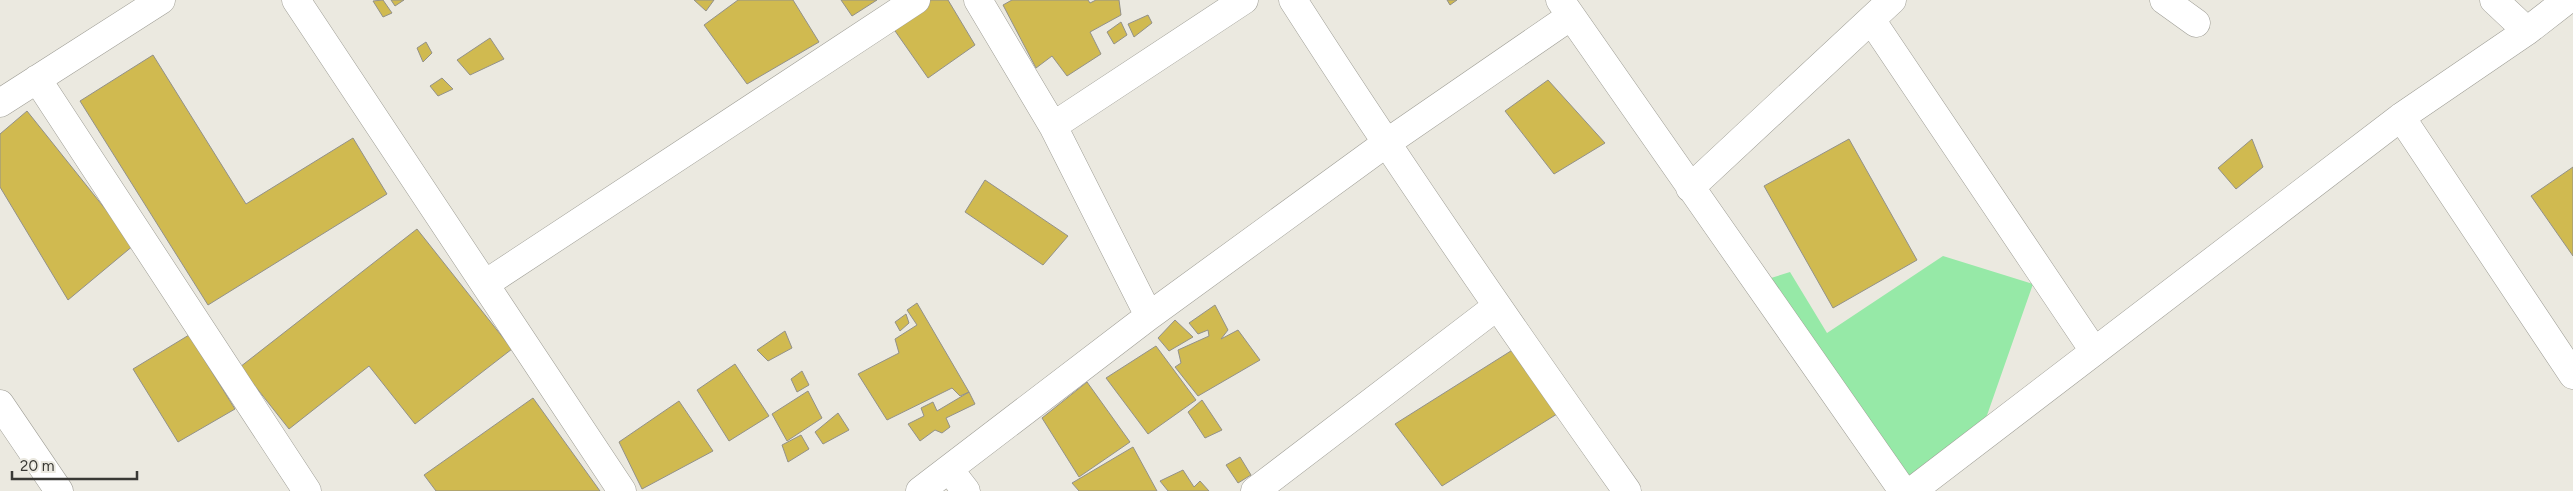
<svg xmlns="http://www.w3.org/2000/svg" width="2573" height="491" viewBox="0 0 2573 491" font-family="Figtree,sans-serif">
  <rect width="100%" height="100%" fill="#ebe9e0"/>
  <path fill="#96e9a7" d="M1943,256L2033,284L1985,421L1910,480L1771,278L1790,272L1827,333Z"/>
  <path fill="#d0ba50" stroke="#939189" d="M383,0L392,13L383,17L373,1Z
    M391,0H404L395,6Z
    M694,0H714L706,11Z
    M738,0H793L819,42L747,84L704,25Z
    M841,0H877L852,16Z
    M930,0H948L975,45L928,78L893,28Z
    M1012,0H1088L1090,3L1096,0H1119L1121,15L1090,32L1101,54L1067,76L1052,56L1036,68L1003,5Z
    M1447,0H1457L1450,5Z
    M1148,15L1152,23L1134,37L1128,24Z
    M1121,22L1127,35L1114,44L1107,32Z
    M490,38L504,59L470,75L457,60Z
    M426,42L432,53L423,62L417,48Z
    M153,55L246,204L353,138L387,194L208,305L80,101Z
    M442,78L453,89L438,96L430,86Z
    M1548,80L1605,143L1554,174L1505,111Z
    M27,111L134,245L68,300L0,187V134Z
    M1849,139L1917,260L1833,308L1764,186Z
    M2252,139L2263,167L2236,189L2218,168Z
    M2573,167V256L2531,196Z
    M985,180L1068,236L1043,265L965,212Z
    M417,229L512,349L415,424L369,366L289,429L240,367Z
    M917,303L969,392L960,396L952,388L887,420L858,374L899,353L895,339L917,325L907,310Z
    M1215,305L1228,330L1221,339L1238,330L1260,360L1198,396L1175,367L1181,363L1178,350L1209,336L1208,330L1198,334L1189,323Z
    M906,314L909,323L900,331L895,322Z
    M1175,320L1193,337L1169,351L1158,338Z
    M785,331L792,348L768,361L757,350Z
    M189,335L235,409L178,442L133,369Z
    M1156,346L1196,400L1148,434L1106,378Z
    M1514,349L1557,414L1442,486L1395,424Z
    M735,364L769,416L729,441L697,390Z
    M802,371L809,385L797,392L791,379Z
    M1087,382L1130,442L1079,477L1042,418Z
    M808,391L822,418L787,441L772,414Z
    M969,392L975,404L946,418L950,427L942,433L935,430L920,441L908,424L924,416L921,408L933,402L937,411Z
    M533,398L600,491H436L424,475Z
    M1202,400L1222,430L1205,438L1188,412Z
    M679,401L713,451L642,489L619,442Z
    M838,413L849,430L823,444L815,432Z
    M801,435L809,449L788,462L782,445Z
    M1133,447L1157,491H1079L1072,483Z
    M1240,457L1251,475L1238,483L1226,465Z
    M1183,470L1194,487L1200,481L1209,491H1168L1160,481Z"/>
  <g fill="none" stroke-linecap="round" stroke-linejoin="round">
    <g stroke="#9f9e96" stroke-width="29">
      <path id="minor" d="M296,0L622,491
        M978,0L1053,126L1149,316
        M1293,0C1400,167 1512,329 1627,491
        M1560,0L1903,491
        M2164,0L2196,23
        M2494,0L2527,31
        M1872,21L2094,351
        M37,79L307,491
        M0,103L161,0
        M2401,117L2573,375
        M1053,126L1244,0
        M1690,188L1892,0
        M485,284L916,0
        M0,404L59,491
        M949,469L966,491
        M920,491L1149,316L1385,144L1571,16
        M1255,491L1496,307
        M1912,491L2401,117L2527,31L2567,0"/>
    </g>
    <use href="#minor" stroke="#fff" stroke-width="28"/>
  </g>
  <path d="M12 471v8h125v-8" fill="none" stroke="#393935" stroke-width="2.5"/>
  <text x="20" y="471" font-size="15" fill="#393935" stroke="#ebe9e0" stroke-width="4" paint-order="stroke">20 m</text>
</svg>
